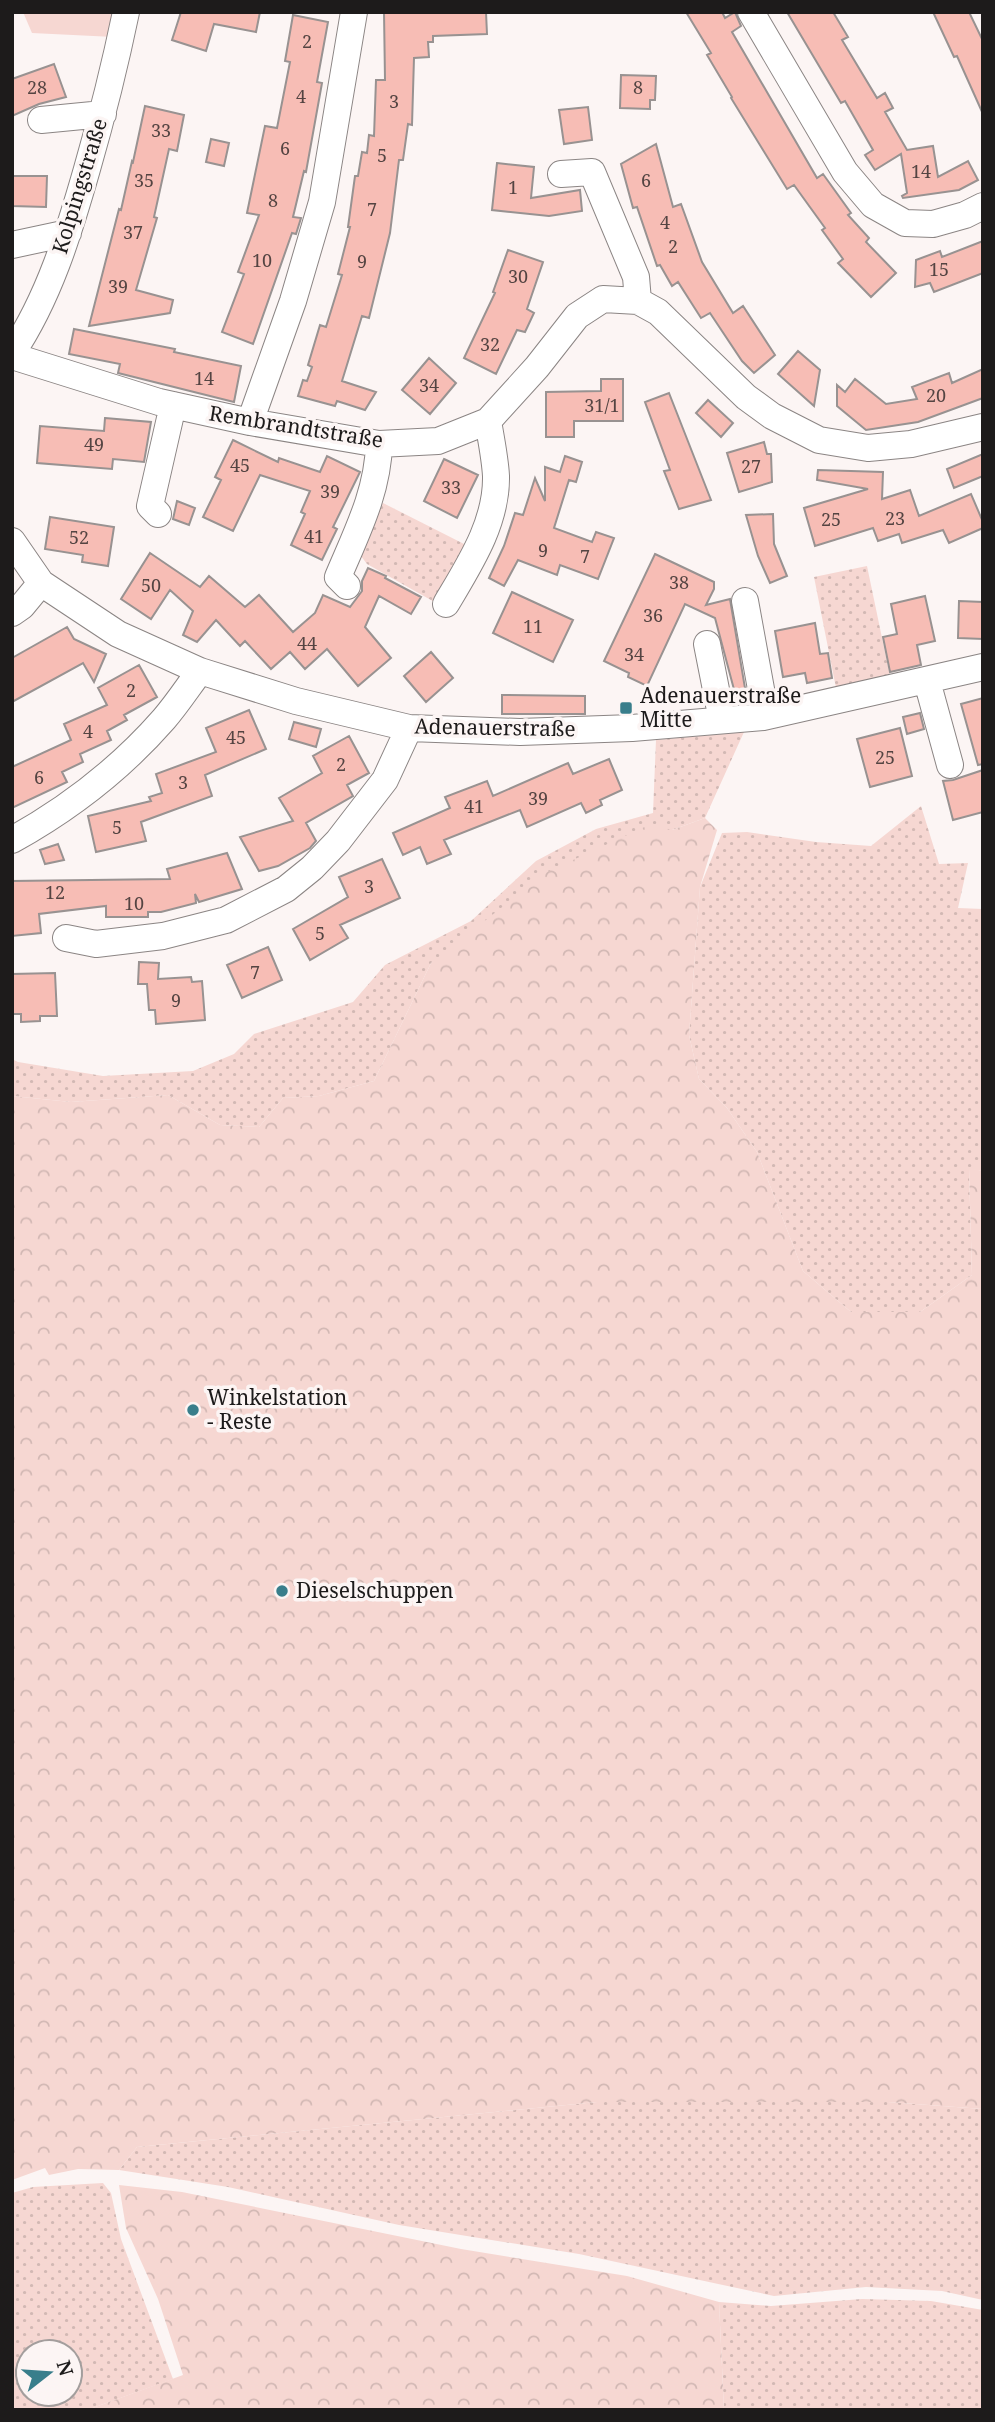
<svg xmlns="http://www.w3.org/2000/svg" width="995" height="2422" viewBox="0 0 995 2422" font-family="'Noto Serif',serif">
  <defs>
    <pattern id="grass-dots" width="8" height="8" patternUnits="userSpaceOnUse" patternTransform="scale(1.75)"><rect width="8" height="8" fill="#f6d7d2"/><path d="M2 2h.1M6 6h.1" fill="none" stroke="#d2b8b4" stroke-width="1.8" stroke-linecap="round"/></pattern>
    <pattern id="forest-crowns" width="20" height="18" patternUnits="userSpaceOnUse" patternTransform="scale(1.75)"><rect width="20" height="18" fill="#f6d7d2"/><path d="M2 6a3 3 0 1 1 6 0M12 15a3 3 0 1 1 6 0" fill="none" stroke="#d2b8b4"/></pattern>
  </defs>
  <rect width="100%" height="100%" fill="#fcf5f4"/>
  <path fill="url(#grass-dots)" fill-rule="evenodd" d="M383,503L470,547L438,604L367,564L358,552Z
    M867,566L891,681L837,693L814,577Z
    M744,732L705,818L672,830L431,963L374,1081L319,1096L283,1098L259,1127L220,1125L168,1095L71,1102L12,1096V1059L18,1062L103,1076L193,1071L234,1054L254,1034L353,1002L385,965L471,921L536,861L596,829L653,813L656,740Z
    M921,806L939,864L968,863L958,908L983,909V1171L969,1169L972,1275L920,1312H851L803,1271L757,1152L727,1108L699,1079L689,1035L700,887L722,833L747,832L816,842L871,846Z
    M597,2102H888L983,2109V2300L942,2291L866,2287L774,2296L579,2254L399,2225L228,2187L119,2170L137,2147Z
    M103,2183L111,2193L121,2239L173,2379L87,2410H12V2193L33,2187ZM28,2352H70V2394H28Z
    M862,2299L931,2301L983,2310V2410H724L719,2302L771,2306Z"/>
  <path fill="url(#forest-crowns)" d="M705,818L717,830L700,887L689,1035L699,1079L727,1108L757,1152L803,1271L851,1312H920L972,1275L969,1168L983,1171V2109L888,2102H597L137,2147L119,2170L78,2169L49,2175L45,2168L12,2180V1096L71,1102L168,1095L220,1125L259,1127L283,1098L319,1096L374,1081L431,963L547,872L651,824L672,830Z
    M119,2185L182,2192L461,2249L627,2276L719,2302L724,2410H87L183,2375L158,2299L126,2228Z"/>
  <path fill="#f6d7d2" d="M23,12H119L114,37L32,33Z"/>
  <path fill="#f7bdb5" stroke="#989291" stroke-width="2" d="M181,12H260L256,32L214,24L206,51L172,40Z
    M384,12H486L487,34L433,36V42H428L429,57L414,58L412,125L408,124L403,160H399L390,233L369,318L362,316L342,381L376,392L365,410L337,401L335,406L298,396L303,380L307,381L312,367L308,365L320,325L326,327L342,275L338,274L350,227H348L355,176H358L362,152L367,153L369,135L374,136L376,80H385Z
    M686,12H722L725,18L735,12L741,26L732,32L817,178L823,174L851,213L848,215L869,238L866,242L896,273L871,297L838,263L843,259L822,230L825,228L794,185L787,189L731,98L732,97L707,55L711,53Z
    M787,12H833L848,37L842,40L877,98L885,93L893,108L885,112L907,150L933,146L938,177L968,161L978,180L959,190L903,198L902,196L907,193L901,154L875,170L865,155L873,150L845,101L841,103Z
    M933,12H969L983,41V114L957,56L954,57Z
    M293,15L328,22L317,82L322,83L306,172L304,171L293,217L301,218L296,234L292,233L253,344L222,332L244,274L238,272L259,215L247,213L265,126L277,128L290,62L285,61Z
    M54,64L66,97L39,104L12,116V79Z
    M621,75L656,76L655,100H650V109L620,108Z
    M145,106L184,115L177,151L169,149L154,217L157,218L136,290L173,300L170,313L89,326L119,209L121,210L132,161L133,162Z
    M588,107L592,140L564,144L559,110Z
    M211,139L229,143L224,166L206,162Z
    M656,144L673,207L681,204L702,262L733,313L743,306L775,355L754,373L742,361L710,313L701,318L678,282L672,286L660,265L657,266L637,207L633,208L621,164Z
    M497,163L534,167L531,198L580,190L582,211L549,216L492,210Z
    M12,176H47L46,207L12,206Z
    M983,241V273L934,292L930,283L915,287L916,260L940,251L942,257Z
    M508,250L543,262L527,309L534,313L525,332L517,330L496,374L464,358L495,293L493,292Z
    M74,329L175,349L174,352L241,366L234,402L118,373L120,364L69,354Z
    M798,351L820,370L814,406L778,374Z
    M429,358L456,383L430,414L402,390Z
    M983,369V398L918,422L866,430L837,406V385L845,392L855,379L886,404L917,399L912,387L949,373L952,383Z
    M601,379H623V421H574V437H546V392L601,391Z
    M669,393L711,500L679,509L664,471L670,470L645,402Z
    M708,400L733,423L721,437L696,413Z
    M105,418L151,422L144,462L113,459L112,469L37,463L40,426L104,431Z
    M233,440L278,462L279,458L320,472L327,456L360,472L333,527L337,529L322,560L291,545L305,514L301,512L310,491L260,475L233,531L203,517L221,480L215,477Z
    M764,442L767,454H771L772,482L739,492L727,453Z
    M983,454V476L954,488L947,469Z
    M565,456L582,462L576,482L569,480L554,528L592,542L596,532L614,538L598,579L560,565L557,575L518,560L504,586L489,578L504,546L515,513L523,515L535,478L545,501V467L560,472Z
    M444,459L478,475L457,518L424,501Z
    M818,470L883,472L882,499L910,490L919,516L971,494L983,522V528L949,543L943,530L902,543L899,534L878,541L873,528L815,546L804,508L868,489L817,480Z
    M177,501L195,508L189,525L173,519Z
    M773,514L774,544L787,576L770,583L758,556L746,515Z
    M50,517L114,527L108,566L82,562L83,555L45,549Z
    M150,553L200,587L209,576L245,607L259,595L293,632L315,613L323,595L350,607L362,591V581L368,568L386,576L385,578L421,597L411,614L379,596L365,627L391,658L358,686L327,649L305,669L290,652L271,669L245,641L240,646L216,620L197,642L183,635L193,611L170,590L151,619L121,599Z
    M655,554L714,582V589L706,605L730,599L746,694L736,697L715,618L685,604L647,686L628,677L629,673L604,661Z
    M512,592L573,620L553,662L493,633Z
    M925,596L935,641L917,645L921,665L890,672L883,637L897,634L891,604Z
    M959,601L983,602V639L958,638Z
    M815,623L820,654L828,653L832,678L807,683L805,673L783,677L775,631Z
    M67,627L74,639L106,654L94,682L83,663L12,702V658Z
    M431,652L453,678L426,702L404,676Z
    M139,665L157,697L124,715L127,720L107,731L111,740L80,754L83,762L62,772L67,782L12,808V767L71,740L64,724L107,705L98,688Z
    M502,695L585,696V714H502Z
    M983,698V764L978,765L961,704Z
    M249,710L266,749L205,775L212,796L141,822L146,841L96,852L88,816L151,801L149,797L162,793L156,774L216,752L206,728Z
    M920,713L924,729L907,734L903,717Z
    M294,722L321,729L316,747L289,739Z
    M900,728L912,776L870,787L857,739Z
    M349,736L369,773L347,785L353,796L306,823L316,841L310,848L278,866L259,871L240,837L293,821L279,798L322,773L313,756Z
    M609,759L622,790L600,800L602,805L586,813L581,803L527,827L520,810L444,840L451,854L427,864L420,847L403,855L393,833L450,808L445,797L487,781L493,796L568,763L573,774Z
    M983,770V812L953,820L943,781L953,780Z
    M58,844L64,860L45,864L40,850Z
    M227,853L242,889L199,902L195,894L196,903L161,912H148V917H106V906L39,914L41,933L12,936V881L170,879L167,869Z
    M382,859L400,898L340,925L348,938L310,960L293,929L348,897L339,877Z
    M268,947L282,980L242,998L227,965Z
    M139,962L159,963L158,979L191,977L192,982L202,981L205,1020L156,1024L155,1010H149L147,984H138Z
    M55,973L57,1016H40V1021L21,1022V1014H12V974Z"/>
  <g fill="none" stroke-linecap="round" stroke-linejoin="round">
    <g stroke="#8b8584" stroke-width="28">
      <path id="minor" d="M751,12L845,172L873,205L905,223L933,224L965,215L983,206
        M41,120L103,114
        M561,174L592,172L636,277L638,301
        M12,245L68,233
        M12,353C49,298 69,232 87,169C102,117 115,65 126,12
        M12,356L159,402L250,422L379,444L438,441L488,421L537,367L577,316L603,299L638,301L658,312L746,397L772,416L819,440L868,448L911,444L983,427
        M250,422L293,301L322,202L354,12
        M158,514L150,506L173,405
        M12,541L41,583L118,634L200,671L296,701L409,728L520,732L632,728L763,717L983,667
        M347,586L338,577C356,534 378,492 379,444
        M745,601L763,700V717
        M446,604C469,565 497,523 496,476C495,458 491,439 488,421
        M12,613L22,606L41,583
        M707,644L722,720
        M927,681L950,765
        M12,840C68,809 122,767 164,719C177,704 188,687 200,671
        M66,938L96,944L163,936L226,920L286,889L312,868L338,841L385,780L409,728"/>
    </g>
    <use href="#minor" stroke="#fff" stroke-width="26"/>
  </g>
  <g fill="#397e8b" stroke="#fcf5f4" stroke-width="2.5">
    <rect x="619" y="701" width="14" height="14" rx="3.5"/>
    <circle cx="193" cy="1410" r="7"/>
    <circle cx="282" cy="1591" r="7"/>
  </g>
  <g text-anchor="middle" stroke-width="7" stroke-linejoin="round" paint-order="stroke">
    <g font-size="18" fill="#544442">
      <text x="307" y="48">2</text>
      <text x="37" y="94">28</text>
      <text x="638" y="94">8</text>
      <text x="301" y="103">4</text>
      <text x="394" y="108">3</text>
      <text x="161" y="137">33</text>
      <text x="285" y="155">6</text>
      <text x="382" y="162">5</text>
      <text x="921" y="178">14</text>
      <text x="144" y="187">35</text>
      <text x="646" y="187">6</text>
      <text x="513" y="194">1</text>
      <text x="273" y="207">8</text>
      <text x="372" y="216">7</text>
      <text x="665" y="229">4</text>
      <text x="133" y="239">37</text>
      <text x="673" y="253">2</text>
      <text x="262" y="267">10</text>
      <text x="362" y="268">9</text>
      <text x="939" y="276">15</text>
      <text x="518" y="283">30</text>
      <text x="118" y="293">39</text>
      <text x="490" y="351">32</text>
      <text x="204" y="385">14</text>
      <text x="429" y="392">34</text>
      <text x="936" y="402">20</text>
      <text x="602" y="412">31/1</text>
      <text x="94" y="451">49</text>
      <text x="240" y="472">45</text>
      <text x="751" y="473">27</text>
      <text x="451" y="494">33</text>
      <text x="330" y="498">39</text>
      <text x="895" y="525">23</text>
      <text x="831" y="526">25</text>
      <text x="314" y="543">41</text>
      <text x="79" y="544">52</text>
      <text x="543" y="557">9</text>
      <text x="585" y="563">7</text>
      <text x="679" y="589">38</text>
      <text x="151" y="592">50</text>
      <text x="653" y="622">36</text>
      <text x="533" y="633">11</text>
      <text x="307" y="650">44</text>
      <text x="634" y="661">34</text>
      <text x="131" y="697">2</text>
      <text x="88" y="738">4</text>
      <text x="236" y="744">45</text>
      <text x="885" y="764">25</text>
      <text x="341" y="771">2</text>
      <text x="39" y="784">6</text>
      <text x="183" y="789">3</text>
      <text x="538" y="805">39</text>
      <text x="474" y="813">41</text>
      <text x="117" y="834">5</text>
      <text x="369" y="893">3</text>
      <text x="55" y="899">12</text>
      <text x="134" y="910">10</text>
      <text x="320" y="940">5</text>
      <text x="255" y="979">7</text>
      <text x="176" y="1007">9</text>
    </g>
    <g font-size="21" fill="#1d1b1b" stroke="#fcf5f4">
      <text transform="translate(80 186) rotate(-73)" y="7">Kolpingstraße</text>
      <text transform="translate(296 427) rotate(9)" y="7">Rembrandtstraße</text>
      <text transform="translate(495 728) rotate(1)" y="7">Adenauerstraße</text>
    </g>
    <g font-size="21" fill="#1d1b1b" stroke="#fcf5f4" text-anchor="start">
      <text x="640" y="703">Adenauerstraße<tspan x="640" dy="24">Mitte</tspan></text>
      <text x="207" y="1405">Winkelstation<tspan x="207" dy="24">- Reste</tspan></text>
      <text x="296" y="1598">Dieselschuppen</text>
    </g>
  </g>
  <rect width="995" height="2422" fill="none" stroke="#1d1b1b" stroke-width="28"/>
  <g transform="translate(49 2373) rotate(73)"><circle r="33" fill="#fcf5f4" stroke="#a39e9d" stroke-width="2"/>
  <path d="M0-5L12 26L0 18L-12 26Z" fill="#397e8b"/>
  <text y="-10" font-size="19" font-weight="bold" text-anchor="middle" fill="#1d1b1b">N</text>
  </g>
</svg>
